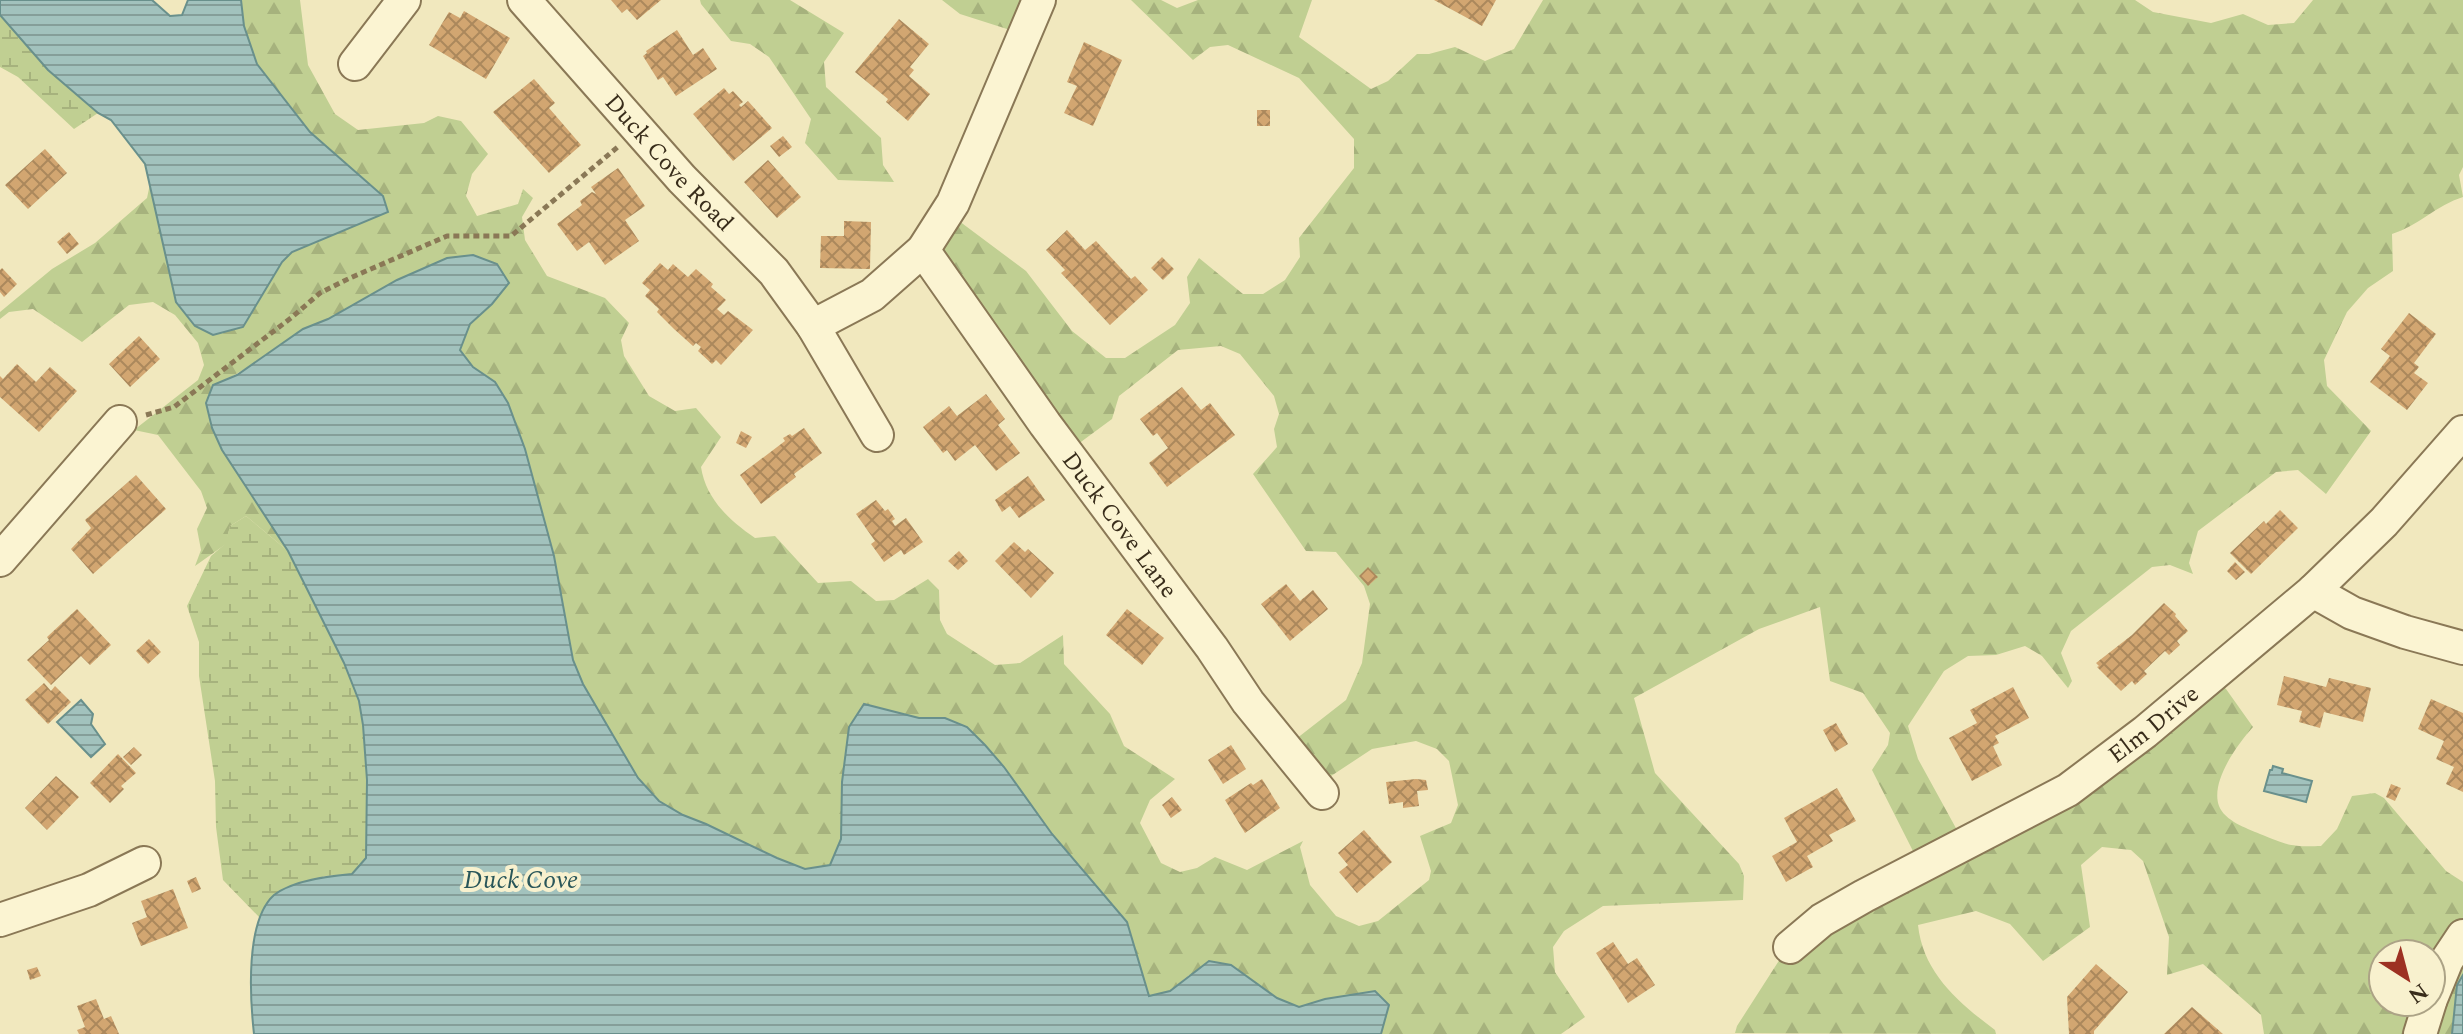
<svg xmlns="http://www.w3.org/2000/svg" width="2463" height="1034" viewBox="0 0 2463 1034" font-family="Spectral,serif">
  <defs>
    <pattern id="forest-firs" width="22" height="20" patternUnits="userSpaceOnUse" patternTransform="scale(2)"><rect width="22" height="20" fill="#c0cf92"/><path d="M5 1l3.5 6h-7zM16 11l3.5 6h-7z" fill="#a6b27d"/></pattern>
    <pattern id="wetland-marsh" width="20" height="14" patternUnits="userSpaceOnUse" patternTransform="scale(2)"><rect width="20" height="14" fill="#c0cf92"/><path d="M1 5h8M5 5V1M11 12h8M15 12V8" fill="none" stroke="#a6b27d"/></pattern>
    <pattern id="water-rules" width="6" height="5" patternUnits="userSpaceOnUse" patternTransform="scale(2)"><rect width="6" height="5" fill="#a2c2bd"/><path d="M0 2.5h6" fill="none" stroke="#859e99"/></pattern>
    <pattern id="building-cross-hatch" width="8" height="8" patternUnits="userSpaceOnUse" patternTransform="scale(2)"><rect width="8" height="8" fill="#d2a671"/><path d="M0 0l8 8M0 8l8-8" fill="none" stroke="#ab885c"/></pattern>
  </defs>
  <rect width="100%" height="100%" fill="#f1e8be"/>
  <path fill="url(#forest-firs)" fill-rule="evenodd" d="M241,0H300L308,65L335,114L358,130L424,123L438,116L461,121L488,154L472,174L466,196L477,216L518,204L523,189L533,198L522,217L525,240L547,276L605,298L629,323L621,340L624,356L649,396L675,411L696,408L721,437L701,467C706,499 729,520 755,538L775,536L818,583L851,581L876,601L894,600L928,579L939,590L940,620L947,634L995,665L1020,663L1063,635L1064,664L1110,714L1124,746L1175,779L1150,800L1140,823L1161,863L1180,872L1197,868L1215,857L1247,870L1303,841L1300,847L1310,885L1336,916L1359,926L1378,921L1429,880L1431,871L1420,836L1451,823L1458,805L1449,761L1437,749L1416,741L1372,749L1325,780L1287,746L1346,700L1362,663L1370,604L1364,586L1336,552L1306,551L1253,474L1277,447L1274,429L1279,414L1274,396L1240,354L1221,346L1178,350L1119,396L1112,419L1070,450L928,255L955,218L1026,271L1072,331L1106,358H1125L1175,325L1190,303L1187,277L1199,258L1243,294H1263L1285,280L1300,257L1299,238L1354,168V139L1299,78L1228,45L1210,47L1193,60L1131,0H1161L1177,8L1198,0H1312L1299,37L1371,89L1388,81L1417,54H1429L1455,47L1485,61L1514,49L1543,0H2135L2153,12L2211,23L2243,14L2268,25L2294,23L2313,0H2463V167L2459,175L2463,197C2437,205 2418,226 2392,234L2393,271L2368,288L2347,312L2324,360L2327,386L2371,431L2326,494L2298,470L2276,472L2198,531L2189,563L2193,574L2170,565L2152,567L2071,631L2061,653L2072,681L2068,688L2042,656L2025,646L1996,655L1968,656L1944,671L1908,726L1918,759L1957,830L2060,784L2209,674L2226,689L2253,727C2238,744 2210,781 2219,806C2225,821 2246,828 2260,834C2287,845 2291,847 2321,846L2337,829L2352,796L2375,793L2384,798L2446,871L2463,882V975L2457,985L2452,1034H2264L2261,1015L2203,964L2167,975L2169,937L2143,861L2131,850L2102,847L2081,865L2090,927L2043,961L2010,924L1976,911L1918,925C1923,973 1959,1003 1995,1030L1996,1034L1735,1033L1737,1026L1796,934L1915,855L1872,770L1888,745L1890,733L1863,693L1830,681L1820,607L1759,629L1634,698L1655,773L1739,864L1744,876L1743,900L1603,906L1564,931L1553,947L1555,972L1585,1017L1561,1034H1381V1030L1325,999L1299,1007L1277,998L1253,983L1189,975L1170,991L1149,996L1126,922L1052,834L1004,767L985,745L967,727L945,718H919L863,705L849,727L842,782L841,839L830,865L805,869L777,858L706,824L683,815L659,801L638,778L583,684L573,660L554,556L525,449L508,403L495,382L473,367L459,350L470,324L492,304L328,319C286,336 255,368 213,385L212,428L222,450L288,551L246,516L230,526L226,544L195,566L201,550L197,529L207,508L201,491L158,435L134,430L198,380L204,365L198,343L175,315L153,302L129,305L82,342L33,309L9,312L0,319V312L52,269L95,243L147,198L150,184L176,302L282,262L292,252L387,212L383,196L310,132L257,64L244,26ZM2383,954H2431V1002H2383Z
    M700,0H790L844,33L824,62L826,87L881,138L883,165L894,182L838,180L805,143L811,119L769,57L750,44L731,41L701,4Z
    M942,0H1042L1026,35L960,14Z"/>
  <path fill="url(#wetland-marsh)" d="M0,15L48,70L98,113L74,129L18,77L0,67Z
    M246,516L288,551L344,663L359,701L363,725L367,780L366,858L352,874L325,876L275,895L259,917L223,880L216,827L215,781L199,676V642L187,606L211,556L225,544L230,526Z"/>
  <path fill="url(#water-rules)" stroke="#69908c" stroke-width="2" d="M0,0H152L170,16L182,15L188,0H241L244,26L257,64L310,132L383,196L388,212L292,252L282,262L243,327L213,335L195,326L176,302L145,164L111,120L98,113L48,70L0,15Z
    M473,255L497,264L509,283L492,304L470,324L460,350L473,367L495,382L508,403L525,449L554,556L573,660L583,684L638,778L659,801L683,815L706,824L777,858L805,869L830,865L841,839L842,782L849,727L864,704L919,718H945L967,727L985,745L1004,767L1052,834L1127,922L1149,996L1170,991L1209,961L1231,965L1277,998L1299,1007L1325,999L1375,991L1389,1005L1381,1034H254C250,998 245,921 274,895C293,880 329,876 352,874L366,858L367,780L363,725L359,701L344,663L288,551L222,450L212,428L206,403L213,385L237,375L303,329L328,319L397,280L447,258Z
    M81,700L93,714L91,724L105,744L91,757L57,722Z
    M2273,766L2283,769L2282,773L2312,781L2306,802L2264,791L2270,770H2272Z
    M2463,975V1034H2452L2457,985Z"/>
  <path fill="url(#building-cross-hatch)" d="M611,0H661L637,20L627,9L622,13Z
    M1434,0H1496L1482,26Z
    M464,11L510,38L486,79L429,45L449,12L460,18Z
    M899,19L929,44L910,67L914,70L909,76L930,94L908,121L886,102L888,99L855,72Z
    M677,30L693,55L703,48L717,69L676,96L663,77L658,80L643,56L647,53L646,51Z
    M1084,42L1122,60L1093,126L1064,113L1077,86L1067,82Z
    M534,79L555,103L549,108L581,145L549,173L493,112Z
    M724,88L729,94L733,91L743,102L739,105L741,107L748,101L772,128L733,161L693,114Z
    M1257,110H1270V126H1257Z
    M783,136L792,147L779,157L770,146Z
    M45,149L67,173L28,209L5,185Z
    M768,160L801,197L777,218L744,182Z
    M618,168L645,206L625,220L639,241L605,265L589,242L577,251L557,224L582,205L580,201L592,192L596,194L591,187Z
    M844,221L871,222L870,269L820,268L821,236H844Z
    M1067,230L1085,250L1096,241L1131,279L1135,276L1148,290L1110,325L1061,273L1065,270L1046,250Z
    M69,232L79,244L67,254L57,242Z
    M1162,257L1174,269L1163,280L1151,268Z
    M660,263L668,270L673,264L688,277L696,269L713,284L711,287L726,300L717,309L724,315L728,311L753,330L721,365L716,360L712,364L698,351L701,347L696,343L693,346L674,329L657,312L659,309L645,296L650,290L642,283Z
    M2,268L17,284L4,297L0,292V270Z
    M2409,313L2436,334L2414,363L2419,367L2414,373L2428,383L2407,410L2370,382L2390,356L2381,349Z
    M139,336L160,359L130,387L109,364Z
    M17,364L36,382L50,367L77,391L39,432L0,397V376L3,379Z
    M1182,387L1201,410L1210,403L1235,435L1167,487L1149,463L1168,448L1157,433L1153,436L1140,419Z
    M986,394L1005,419L998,425L1020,453L996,471L975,445L955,461L947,450L943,453L923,427L949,406L957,416Z
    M804,428L822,453L794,474L796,477L761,504L740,475L785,441L783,438L790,434L792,436Z
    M741,431L752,437L746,448L736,443Z
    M136,475L166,509L93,574L71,549L91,528L85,520Z
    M1028,476L1045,500L1019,518L1010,506L1002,512L995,500Z
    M876,500L885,511L888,509L895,519L892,521L895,526L906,518L923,542L904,555L901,550L884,562L871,544L875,541L856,514Z
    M2280,510L2298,528L2251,574L2230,553L2264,521L2266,524Z
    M1014,542L1025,552L1028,549L1054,573L1031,598L995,561Z
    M959,551L968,561L958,570L948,561Z
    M2235,562L2245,572L2236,580L2227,571Z
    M1368,567L1378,577L1368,586L1359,576Z
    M1286,584L1300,601L1313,590L1328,609L1290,641L1261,604Z
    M2164,603L2176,614L2175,616L2188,631L2177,641L2180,645L2169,655L2165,651L2144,671L2147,674L2135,685L2132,681L2121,691L2097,667L2099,666L2096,663L2132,635Z
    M77,609L111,645L90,665L81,656L51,685L27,660L49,640L47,637Z
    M1127,609L1164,638L1142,665L1106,635Z
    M149,639L161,652L148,664L136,651Z
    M2284,676L2326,687L2329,678L2371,688L2363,722L2324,712L2320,728L2299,722L2302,711L2277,705Z
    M44,683L51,691L55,686L71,702L48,724L25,700Z
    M2013,687L2029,718L1995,736L1999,743L1993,746L2002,765L1972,781L1949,738L1977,723L1970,710Z
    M2431,699L2463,713V792L2446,784L2454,767L2436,759L2444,741L2418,729Z
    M1836,723L1848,744L1835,752L1823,730Z
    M1231,745L1246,769L1223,784L1208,760Z
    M134,747L142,755L131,765L123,757Z
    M118,754L136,773L121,786L124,789L110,803L90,783Z
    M56,776L79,797L47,830L25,808Z
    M1262,779L1280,808L1245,833L1225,800L1251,783L1253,785Z
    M1416,779L1426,780L1428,790L1417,791L1419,806L1403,808V802L1389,804L1386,782Z
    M2391,784L2401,788L2395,801L2386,797Z
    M1837,788L1856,821L1829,835L1833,841L1807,856L1813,867L1786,882L1772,856L1797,842L1784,818Z
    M1172,797L1182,810L1171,818L1162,805Z
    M1364,830L1392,862L1357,893L1339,872L1348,865L1338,853Z
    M196,877L201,889L192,893L187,881Z
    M173,889L188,928L141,946L132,923L147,917L141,901Z
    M1613,942L1628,964L1637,958L1655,985L1628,1003L1596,953Z
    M2096,964L2128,992L2094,1031V1034H2069L2067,997Z
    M37,967L41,976L30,980L27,970Z
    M96,999L104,1019L111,1016L119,1034H79L77,1030L85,1027L77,1006Z
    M2192,1007L2223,1034H2164Z"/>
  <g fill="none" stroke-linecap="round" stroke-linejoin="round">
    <g stroke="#8a7856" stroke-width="36">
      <g id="minor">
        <path id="s1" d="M524,0L682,179L774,272L813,326L877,435"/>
        <path d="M355,64L404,0"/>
        <path id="s2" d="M923,250L1045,424L1212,648L1248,702L1322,793"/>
        <path d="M813,326L872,295L923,250L953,203L1039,0"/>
        <path d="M0,560L120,422"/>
        <path d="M2313,591L2352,613L2405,632L2463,648"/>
        <path d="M0,920L89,890L144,863"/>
        <path id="s3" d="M1790,947L1822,920L1864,896L2068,790L2145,732L2313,591L2384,522L2463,432"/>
        <path d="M2431,999L2447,960L2463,936"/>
        <path d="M2420,1034L2430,1002"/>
      </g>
    </g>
    <path stroke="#8a7856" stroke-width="5" stroke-dasharray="6 4" stroke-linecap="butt" d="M146,415L174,407L291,318L320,293L350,278L447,236H511L619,146"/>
    <use href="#minor" stroke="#fbf4d2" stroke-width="32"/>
  </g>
  <g text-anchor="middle" stroke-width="8" stroke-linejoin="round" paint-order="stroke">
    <g font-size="24" fill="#392d1b" stroke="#f8f1ce">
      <text dy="8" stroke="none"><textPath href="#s1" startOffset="218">Duck Cove Road</textPath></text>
      <text dy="8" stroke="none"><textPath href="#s2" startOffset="338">Duck Cove Lane</textPath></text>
      <text dy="8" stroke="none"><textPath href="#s3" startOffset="428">Elm Drive</textPath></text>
    </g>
    <g font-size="26" font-style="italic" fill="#295659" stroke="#f8f1ce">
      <text x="521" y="888">Duck Cove</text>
    </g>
  </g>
  <g transform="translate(2407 978) rotate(144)"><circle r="38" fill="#f8f1ce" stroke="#aca386" stroke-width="2"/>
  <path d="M0-6L14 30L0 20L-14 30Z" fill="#9d3122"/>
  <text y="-12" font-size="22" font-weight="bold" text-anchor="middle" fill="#392d1b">N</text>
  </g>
</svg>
